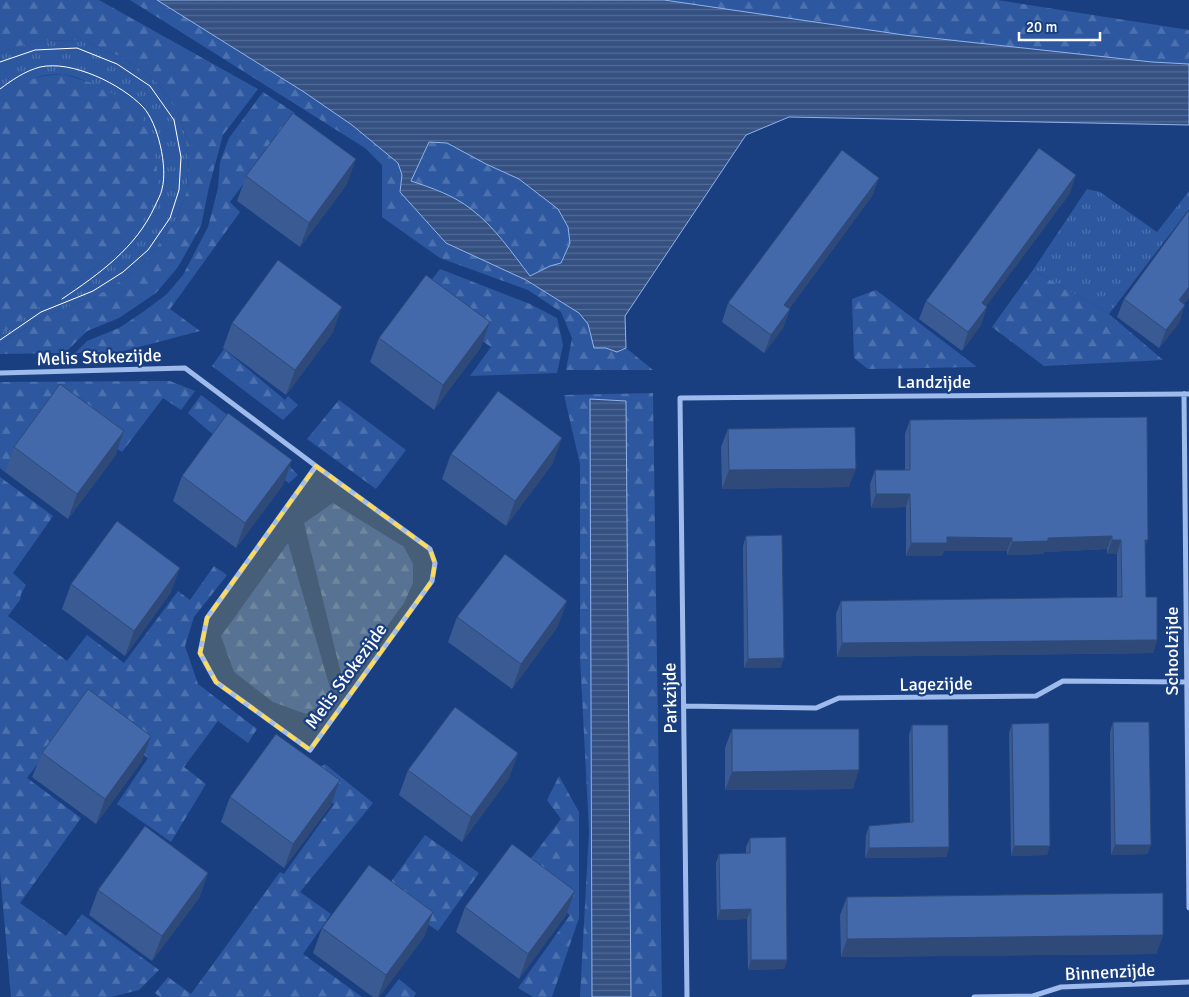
<svg xmlns="http://www.w3.org/2000/svg" width="1189" height="997" viewBox="0 0 1189 997" font-family="Signika,sans-serif">
  <defs>
    <pattern id="grass-tufts" width="24" height="20" patternUnits="userSpaceOnUse" patternTransform="scale(1.25)"><rect width="24" height="20" fill="#2d58a0"/><path d="M3 7l-1-3M5 7V3M7 7l1-3M15 17l-1-3M17 17v-4M19 17l1-3" fill="none" stroke="#4c71ae"/></pattern>
    <pattern id="forest-firs" width="22" height="20" patternUnits="userSpaceOnUse" patternTransform="scale(1.25)"><rect width="22" height="20" fill="#2d58a0"/><path d="M5 1l3.5 6h-7zM16 11l3.5 6h-7z" fill="#4c71ae"/></pattern>
    <pattern id="water-rules" width="6" height="5" patternUnits="userSpaceOnUse" patternTransform="scale(1.25)"><rect width="6" height="5" fill="#355182"/><path d="M0 2.5h6" fill="none" stroke="#536b95"/></pattern>
  </defs>
  <rect width="100%" height="100%" fill="#1a3f81"/>
  <path fill="url(#grass-tufts)" d="M80,40L122,57L155,80L181,116L189,157L187,191L176,221L152,253L127,277L95,297L45,316L9,338L0,346V334L4,331L80,280L118,250L89,82C81,79 71,75 62,74C38,73 18,84 0,98V53L34,41Z
    M1087,189L1100,192L1157,232L1189,191V209L1109,314L1033,270Z"/>
  <path fill="url(#forest-firs)" d="M0,0H99L258,89L223,135L209,187L201,226L178,267L156,293L119,318L87,331L65,353L0,354V346L9,338L45,316L95,297L127,277L152,253L176,221L187,191L189,157L181,116L155,80L122,57L80,40L34,41L0,53Z
    M130,0H157L304,92L352,125L398,162L402,175L400,192L526,280L579,313L588,324L595,347L607,348L617,352L626,348L653,370H566L572,338L561,312L528,290L440,258L382,217V165L365,148Z
    M664,0H997L1189,30V64L1152,62L904,35Z
    M63,74L89,82L118,96L139,111L152,138L157,168V187L143,220L118,250L80,280L0,334V98C22,80 35,76 63,74Z
    M263,92L295,113L230,202L240,212L170,309L200,331L120,352L75,353L87,341L119,328L143,312L167,294L183,275L208,227L218,188L220,162L229,138Z
    M429,142L447,143L486,164L519,179L558,209L568,227L570,243L561,263L550,266L530,276L497,234L470,209L411,181Z
    M440,269L530,304L557,318L563,345L557,373L470,376L491,347L418,297Z
    M1033,270L1109,314L1163,360L1044,366L992,327Z
    M876,290L977,367L868,369L854,358L852,299Z
    M224,349L285,400L288,396L298,405L283,420L212,366Z
    M170,381L195,391L181,410L163,398L122,452L53,404L5,472L0,468V382Z
    M653,393L662,997H631L626,401L590,399L592,997H580L589,831L580,657V464L564,395Z
    M201,395L275,451L298,475L289,483L210,432L188,413Z
    M339,400L406,450L376,489L307,439Z
    M0,477L53,516L13,573L26,585L21,594L20,600L8,616L67,661L87,635L124,663L178,591L190,600L214,566L227,575L194,617L185,646L198,684L257,729L248,743L218,721L184,767L206,784L171,842L117,804L148,758L80,708L27,778L81,818L20,903L66,936L82,914L159,970L139,990L111,997H11L0,872Z
    M333,503L404,547L413,564V583L404,603L344,686L304,523Z
    M288,543L333,698L306,714L273,702L234,672L221,636Z
    M267,753L316,770L325,764L373,803L300,892L331,914L303,954L362,997H160L155,993L168,977L191,994L280,872L284,874L334,804Z
    M559,776L579,812V918L552,997H533L518,988L570,915L517,877L561,819L547,800Z
    M425,835L479,873L438,931L382,894Z
    M399,979L416,993L414,997H385Z"/>
  <path fill="url(#water-rules)" stroke="#90b4ed" fill-rule="evenodd" d="M157,0H664L904,35L1152,62L1189,64V125L789,117L746,135L625,316L626,348L617,352L606,348H594L588,324L579,313L526,280L446,243L400,192L402,175L398,163L352,125L304,92ZM429,142L447,143L486,164L519,179L558,209L568,227L570,243L561,263L550,266L530,276C512,253 495,227 471,209C453,195 432,188 411,181Z
    M590,399L626,401L631,997H592Z"/>
  <g fill="none" stroke-linecap="round" stroke-linejoin="round">
    <path stroke="#9ebbeb" stroke-width="5" d="M0,373L185,368L316,466L430,549L435,563L432,581L310,750L216,682L200,653L207,618L316,466
      M1184,394L1189,908
      M684,706L816,708L839,698L1036,696L1063,681L1186,682
      M687,997L680,398L1189,394
      M974,997L1033,996L1061,987L1189,982"/>
    <path stroke="#fff" stroke-width="1" d="M0,62L35,50L77,48L117,64L150,86L174,120L181,157L179,190L170,218L148,250L123,272L93,291L41,312L0,340
      M0,89C12,80 25,71 40,67C72,60 121,84 143,107C158,123 168,167 162,189C161,195 157,201 155,206C136,248 99,274 62,299"/>
  </g>
  <path fill="#3a5a93" d="M246,176L347,184L300,247L237,201Z
    M879,178L872,196L789,309H790L783,328L764,353L722,322L728,303Z
    M1070,193L986,306L981,325L962,351L919,319L926,301Z
    M1189,210V297L1184,304L1179,323L1159,348L1117,317L1124,299Z
    M232,323L333,332L286,395L223,348Z
    M379,338L481,347L434,410L370,362Z
    M910,420L1145,549L1146,597L1157,640L1153,653L837,657L836,614L841,601L1117,597V554H1107V549L1044,552L1043,554L1007,555V551H944L942,556H906V507L871,508L870,484L875,470H905V434Z
    M728,429L849,487L722,489L721,447Z
    M124,431L115,456L68,519L5,472L14,447Z
    M451,454L553,463L506,526L442,479Z
    M182,476L283,485L236,548L173,501Z
    M746,536L784,658L780,668H744L743,546Z
    M71,584L171,592L125,656L62,609Z
    M457,617L558,626L512,689L448,642Z
    M1113,722L1151,845L1147,854L1111,855L1110,732Z
    M1012,724L1047,855L1011,856L1009,733Z
    M912,725L949,847L946,857L865,858L866,835L869,826L910,822L909,735Z
    M732,729L853,789L725,790V748Z
    M42,753L142,761L96,824L32,777Z
    M518,753L509,778L462,842L399,795L408,770Z
    M230,797L331,805L284,868L221,822Z
    M750,838L787,960L784,969L748,970L747,919L717,920L716,863L719,854L746,853V847Z
    M208,873L199,898L152,961L89,915L98,890Z
    M847,897L1163,935L1156,954L841,957L840,915Z
    M465,907L566,915L519,979L456,932Z
    M433,912L424,937L379,997H373L313,953L322,928Z"/>
  <path fill="#2f4a78" d="M356,159L347,184L300,247L309,223Z
    M1076,175L1070,193L975,321L982,303Z
    M879,178L872,196L778,324L784,305Z
    M1189,287V297L1173,319L1179,300Z
    M1185,305L1179,323L1159,348L1166,330Z
    M342,307L333,332L286,395L295,370Z
    M987,307L981,325L962,351L968,332Z
    M790,309L783,328L764,353L771,335Z
    M490,322L481,347L434,410L443,385Z
    M124,431L115,456L68,519L77,494Z
    M562,438L553,463L506,526L515,501Z
    M292,460L283,485L236,548L245,523Z
    M856,469L849,487L722,489L729,470Z
    M876,494H910L906,507L871,508Z
    M1112,536L1107,549L1044,552L1043,554L1007,555L1012,542L1048,538Z
    M947,537L1012,538L1007,551H944L942,556H906L911,543Z
    M1112,540H1121L1117,554H1107Z
    M1145,540H1148L1143,553Z
    M180,568L171,592L125,656L134,631Z
    M567,601L558,626L512,689L521,664Z
    M1157,640L1153,653L837,657L842,643Z
    M784,658L780,668H744L748,659Z
    M151,736L142,761L96,824L105,799Z
    M518,753L509,778L462,842L471,817Z
    M859,770L853,789L725,790L732,772Z
    M340,780L331,805L284,868L293,844Z
    M1115,845H1151L1147,854L1111,855Z
    M1014,846H1050L1047,855L1011,856Z
    M949,847L946,857L865,858L869,848Z
    M208,873L199,898L152,961L162,936Z
    M575,891L566,915L519,979L528,954Z
    M751,909L747,919L717,920L720,910Z
    M433,912L424,937L379,997H378L386,975Z
    M1163,935L1156,954L841,957L847,939Z
    M751,960H787L784,969L748,970Z"/>
  <path fill="#4369ab" stroke="#2f4a78" d="M293,113L356,159L309,223L246,176Z
    M1039,148L1076,175L982,303L987,307L968,332L926,301Z
    M842,150L879,178L784,305L790,309L771,335L728,303Z
    M1189,210V287L1179,300L1185,305L1166,330L1124,299Z
    M278,260L342,307L295,370L232,323Z
    M426,275L490,322L443,385L379,338Z
    M60,384L124,431L77,494L14,447Z
    M498,391L562,438L515,501L451,454Z
    M228,413L292,460L245,523L182,476Z
    M1147,417L1148,540H1145L1146,597H1157V640L842,643L841,601L1122,597L1121,540H1112V536L1048,538V541L1012,542V538L947,537V543H911L910,494H876L875,470H910V420Z
    M855,427L856,469L729,470L728,429Z
    M117,521L180,568L134,631L71,584Z
    M782,535L784,658L748,659L746,536Z
    M505,554L567,601L521,664L457,617Z
    M88,689L151,736L105,799L42,753Z
    M455,707L518,753L471,817L408,770Z
    M1113,722H1149L1151,845H1115Z
    M1049,723L1050,846H1014L1012,724Z
    M912,725H948L949,847L869,848V826L913,822Z
    M732,729H859V770L732,772Z
    M276,734L340,780L293,844L230,797Z
    M145,826L208,873L162,936L98,890Z
    M786,837L787,960H751V909L720,910L719,854L750,853V838Z
    M512,844L575,891L528,954L465,907Z
    M369,865L433,912L386,975L322,928Z
    M1163,893V935L847,939V897Z"/>
  <path fill="#fdda59" fill-opacity="0.2" stroke="#fdda59" stroke-width="4" stroke-dasharray="10 6" stroke-linejoin="round" d="M316,466L430,549L435,563L432,581L310,750L216,682L200,653L207,618Z"/>
  <g text-anchor="middle" stroke-width="4.5" stroke-linejoin="round" paint-order="stroke">
    <g font-size="18" fill="#fff" stroke="#1a3f81">
      <text transform="translate(99 357) rotate(-2)" y="6">Melis Stokezijde</text>
      <text x="934" y="388">Landzijde</text>
      <text transform="translate(1172 651) rotate(-90)" y="6">Schoolzijde</text>
      <text transform="translate(346 676) rotate(-54)" y="6">Melis Stokezijde</text>
      <text transform="translate(936 684) rotate(-1)" y="6">Lagezijde</text>
      <text transform="translate(670 698) rotate(-91)" y="6">Parkzijde</text>
      <text transform="translate(1110 972) rotate(-3)" y="6">Binnenzijde</text>
    </g>
  </g>
  <path d="M1019 32v8h81v-8" fill="none" stroke="#ffffff" stroke-width="2.5"/>
  <text x="1026" y="32" font-size="15" fill="#ffffff" stroke="#1a3f81" stroke-width="4" paint-order="stroke">20 m</text>
</svg>
